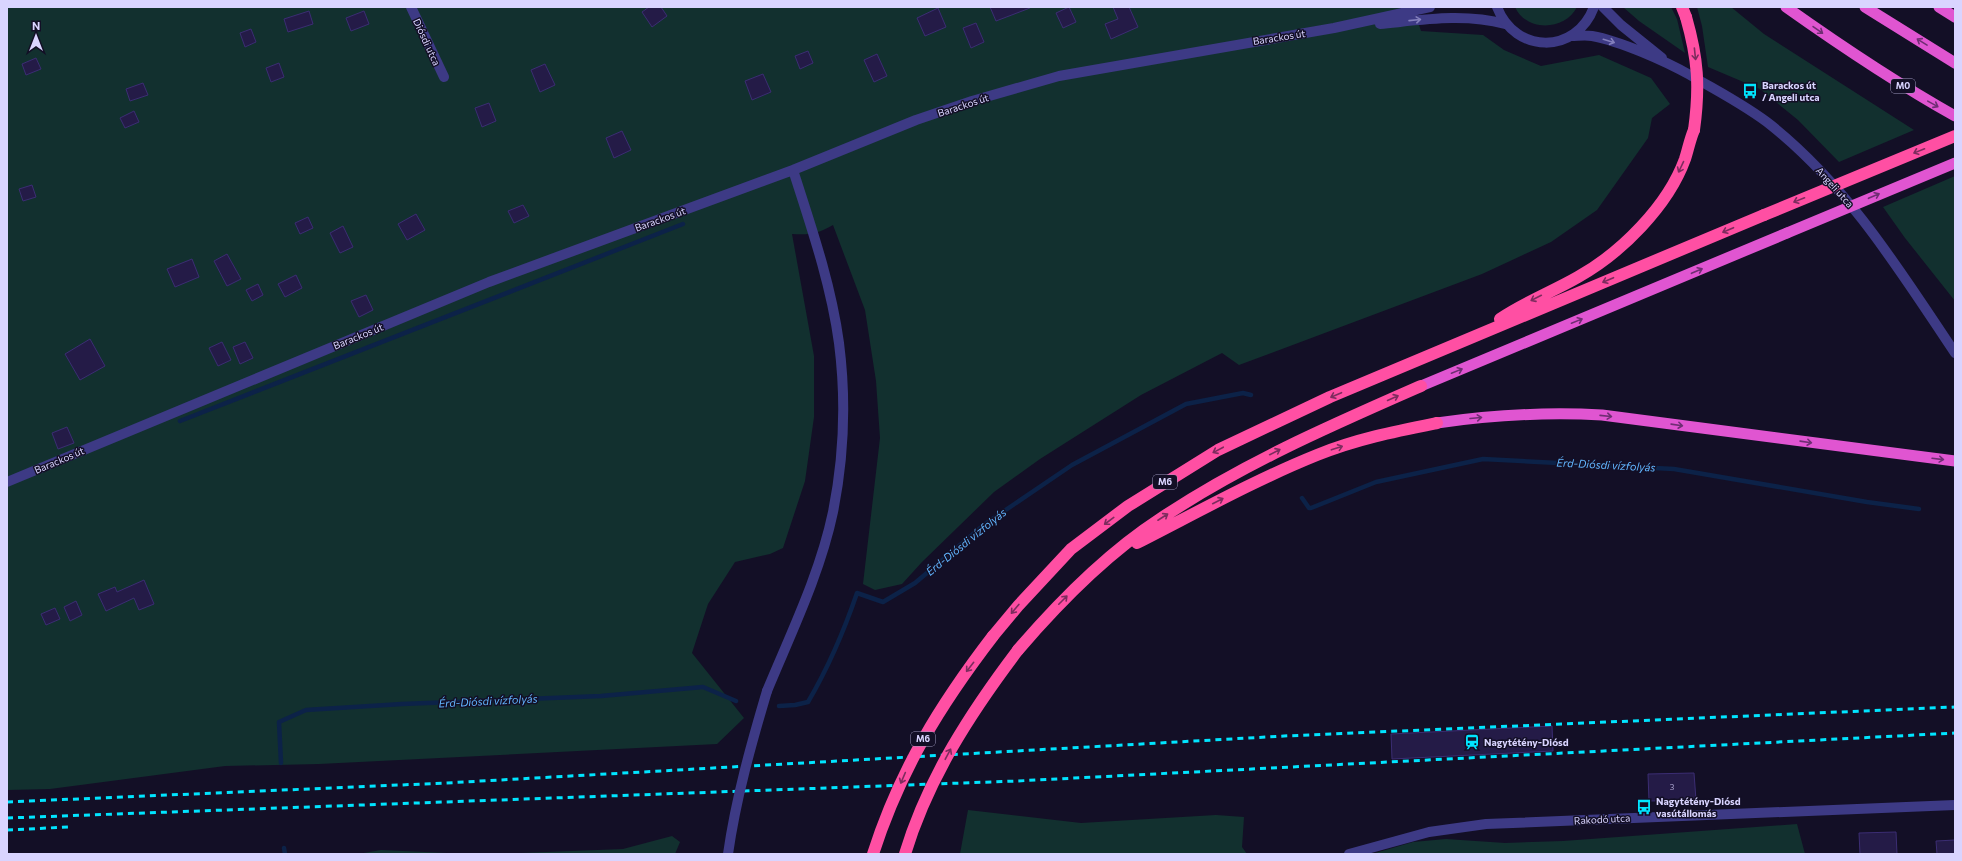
<svg xmlns="http://www.w3.org/2000/svg" width="1962" height="861" viewBox="0 0 1962 861" font-family="Commissioner,sans-serif">
  <rect width="100%" height="100%" fill="#130f26"/>
  <path fill="#12302f" d="M7,7H1413L1421,31L1483,35L1504,50L1541,66L1599,55L1651,78L1670,104L1652,118L1648,138L1597,210L1551,242L1482,274L1239,365L1222,353L1141,395L1040,459L994,492L922,562L902,584L875,590L863,584L880,438L876,381L865,310L833,225C817,234 810,235 792,234L814,356V417L805,481L783,548L770,554L735,562L708,604L692,653L744,718L717,744L319,764L225,766L50,789L7,790Z
    M1515,7H1577C1565,31 1526,32 1515,7Z
    M1623,7H1671L1677,19L1685,53L1639,21Z
    M1697,7H1731L1764,34L1914,130L1839,162L1798,120L1760,89L1708,67L1702,26Z
    M1955,176V301L1905,238L1883,207Z
    M968,810L1081,823L1216,815L1244,817L1242,847L1247,854H960Z
    M1797,824L1805,854H1372L1413,842L1446,839L1505,843L1563,841Z
    M672,836L680,842L675,854H494L623,849Z
    M381,850L469,854H358Z"/>
  <g fill="none" stroke-linecap="round" stroke-linejoin="round">
    <path stroke="#0c2248" stroke-width="4.5" d="M180,421L683,224
      M1302,498L1309,508H1311L1376,482L1483,459L1674,469L1867,502L1919,509
      M779,706L795,705L808,702C828,668 844,631 857,593L883,602L915,583L985,524L1072,465L1186,404L1243,393L1251,395
      M281,763L279,722L306,710L402,704L601,696L703,687L736,701
      M284,848L285,854"/>
  </g>
  <path fill="#241b47" stroke="#3b2d73" d="M649,7H661L667,16L652,27L642,12Z
    M990,7H1030V8L996,21Z
    M1069,7L1076,22L1063,28L1056,13Z
    M1113,7H1129L1138,27L1111,39L1105,24L1118,19Z
    M938,8L946,27L925,36L917,18Z
    M309,11L313,24L288,32L284,19Z
    M364,11L369,24L351,31L346,18Z
    M976,23L984,42L971,48L963,28Z
    M251,29L256,42L245,47L240,33Z
    M808,51L813,63L800,69L795,56Z
    M877,54L887,76L874,82L864,60Z
    M36,58L41,69L26,75L22,64Z
    M279,63L284,77L271,82L266,68Z
    M545,64L555,85L540,92L531,70Z
    M763,74L771,92L752,100L745,81Z
    M143,83L148,95L130,101L126,89Z
    M489,103L496,121L482,127L475,108Z
    M134,111L139,122L125,128L120,118Z
    M622,131L631,150L614,158L606,138Z
    M32,185L36,197L23,201L19,189Z
    M523,205L529,216L514,223L508,211Z
    M416,214L425,230L407,240L398,224Z
    M308,217L313,228L300,234L295,223Z
    M343,226L353,247L340,253L330,233Z
    M227,254L241,279L227,286L214,261Z
    M192,259L199,277L175,287L167,269Z
    M296,275L302,288L285,297L278,284Z
    M258,284L263,295L252,301L246,290Z
    M366,295L373,310L359,317L351,301Z
    M90,339L105,366L80,380L65,354Z
    M222,342L231,360L218,366L209,348Z
    M245,342L253,358L240,364L233,347Z
    M67,427L74,443L58,449L52,433Z
    M144,580L154,604L139,610L134,598L106,611L98,594L115,587L117,592Z
    M76,601L82,615L70,621L64,607Z
    M55,608L60,619L46,625L41,614Z
    M1552,726L1553,751L1392,759L1391,734Z
    M1694,773L1696,800L1649,801L1648,774Z
    M1896,832L1897,854H1860L1859,833Z
    M1955,840V854H1937L1936,841Z"/>
  <g fill="none" stroke-linecap="round" stroke-linejoin="round">
    <path stroke="#3d3a85" stroke-width="10" d="M411,7L444,77
      M1380,24C1422,20 1464,13 1505,24
      M7,482L489,282L793,170L916,120L972,101L1059,76L1334,28L1430,7
      M767,691C791,633 820,574 833,512C844,457 846,398 839,343C831,284 811,226 793,170
      M1349,854L1429,832L1486,824L1955,805"/>
    <path stroke="#3d3a85" stroke-width="10" d="M1497,7C1515,54 1576,55 1594,7
      M1603,7L1621,25L1662,58
      M1571,36C1578,36 1585,35 1592,36C1620,41 1665,61 1690,75C1717,91 1747,106 1772,126C1850,189 1900,271 1955,353"/>
    <path stroke="#e055d1" stroke-width="11" d="M1786,7C1841,46 1896,83 1955,116
      M1865,7L1955,63
      M1939,7L1955,17
      M1421,386L1787,233
      M1437,423C1492,415 1547,412 1602,415L1955,461"/>
    <path stroke="#ff4fa3" stroke-width="12" d="M1682,7L1686,17
      M1500,319C1525,302 1552,292 1578,277C1621,253 1668,206 1685,159C1688,150 1690,139 1694,130
      M1137,543C1196,513 1255,480 1317,455C1356,439 1397,431 1437,423
      M993,636L1018,606L1071,549L1128,506L1218,450L1330,397L1764,215
      M1018,650C1060,601 1106,554 1160,519C1242,464 1332,425 1421,386"/>
    <path stroke="#00e5ff" stroke-width="3" stroke-dasharray="6 5" stroke-linecap="butt" d="M7,802L446,783L1284,736L1955,707
      M7,818L1017,781L1955,733
      M7,830L69,827"/>
    <path stroke="#3d3a85" stroke-width="10" d="M728,854C736,798 751,745 767,691"/>
    <path stroke="#e055d1" stroke-width="11" d="M1787,233L1955,163"/>
    <path stroke="#ff4fa3" stroke-width="12" d="M1686,17C1698,59 1700,86 1694,130
      M1764,215L1955,136
      M873,854C900,770 940,705 993,636
      M905,854C928,778 971,712 1018,650"/>
  </g>
  <defs><path id="oneway-shaft" d="M-6 0H5M1.5-3L5.5 0L1.5 3" fill="none" stroke-width="1.6" stroke-linecap="round" stroke-linejoin="round"/></defs>
  <g stroke="#837fbc">
    <use href="#oneway-shaft" transform="translate(1415 20) rotate(-6)"/>
    <use href="#oneway-shaft" transform="translate(1609 41) rotate(17)"/>
  </g>
  <g stroke="#6f2e73">
    <use href="#oneway-shaft" transform="translate(1818 30) rotate(35)"/>
    <use href="#oneway-shaft" transform="translate(1922 42) rotate(-148)"/>
    <use href="#oneway-shaft" transform="translate(1933 104) rotate(29)"/>
    <use href="#oneway-shaft" transform="translate(1874 196) rotate(-23)"/>
    <use href="#oneway-shaft" transform="translate(1697 271) rotate(-23)"/>
    <use href="#oneway-shaft" transform="translate(1577 321) rotate(-22)"/>
    <use href="#oneway-shaft" transform="translate(1457 371) rotate(-22)"/>
    <use href="#oneway-shaft" transform="translate(1606 416) rotate(6)"/>
    <use href="#oneway-shaft" transform="translate(1476 418) rotate(-5)"/>
    <use href="#oneway-shaft" transform="translate(1677 425) rotate(8)"/>
    <use href="#oneway-shaft" transform="translate(1806 442) rotate(8)"/>
    <use href="#oneway-shaft" transform="translate(1938 459) rotate(7)"/>
  </g>
  <g stroke="#7d2c5e">
    <use href="#oneway-shaft" transform="translate(1695 54) rotate(84)"/>
    <use href="#oneway-shaft" transform="translate(1919 151) rotate(158)"/>
    <use href="#oneway-shaft" transform="translate(1681 167) rotate(115)"/>
    <use href="#oneway-shaft" transform="translate(1799 200) rotate(158)"/>
    <use href="#oneway-shaft" transform="translate(1728 230) rotate(157)"/>
    <use href="#oneway-shaft" transform="translate(1608 280) rotate(157)"/>
    <use href="#oneway-shaft" transform="translate(1536 298) rotate(153)"/>
    <use href="#oneway-shaft" transform="translate(1336 395) rotate(157)"/>
    <use href="#oneway-shaft" transform="translate(1393 398) rotate(-24)"/>
    <use href="#oneway-shaft" transform="translate(1337 448) rotate(-18)"/>
    <use href="#oneway-shaft" transform="translate(1218 450) rotate(152)"/>
    <use href="#oneway-shaft" transform="translate(1275 452) rotate(-27)"/>
    <use href="#oneway-shaft" transform="translate(1218 501) rotate(-27)"/>
    <use href="#oneway-shaft" transform="translate(1163 517) rotate(-33)"/>
    <use href="#oneway-shaft" transform="translate(1109 521) rotate(143)"/>
    <use href="#oneway-shaft" transform="translate(1063 600) rotate(-45)"/>
    <use href="#oneway-shaft" transform="translate(1015 609) rotate(130)"/>
    <use href="#oneway-shaft" transform="translate(970 667) rotate(128)"/>
    <use href="#oneway-shaft" transform="translate(948 754) rotate(-62)"/>
    <use href="#oneway-shaft" transform="translate(903 778) rotate(113)"/>
  </g>
  <defs>
    <g id="bus-bare" transform="scale(1.2)"><path d="M-5-6H5V4H4V6H2V4H-2V6H-4V4H-5ZM-3.5-4V0h7V-4ZM-3.5 1.2v1.5H-2V1.2ZM2 1.2v1.5H3.5V1.2Z" fill="#00e5ff" stroke="#130f26" stroke-width="2.5" paint-order="stroke"/></g>
    <g id="station-bare" transform="scale(1.2)"><path d="M-3-6H3Q5-6 5-4V2Q5 4 3 4L4.5 6H3L1.5 4h-3L-3 6H-4.5L-3 4Q-5 4-5 2V-4Q-5-6-3-6ZM-3.5-4v3h7v-3ZM-3.5 1v1.5H-2V1ZM2 1v1.5H3.5V1Z" fill="#00e5ff" stroke="#130f26" stroke-width="2.5" paint-order="stroke"/></g>
  </defs>
  <g fill-rule="evenodd">
    <use href="#bus-bare" x="1750" y="91"/>
    <use href="#station-bare" x="1472" y="742"/>
    <use href="#bus-bare" x="1644" y="807"/>
  </g>
  <g text-anchor="middle" stroke-width="3" stroke-linejoin="round" paint-order="stroke">
    <g font-size="8" fill="#aca6d1">
      <text x="1672" y="790">3</text>
    </g>
    <g fill="#130f26" stroke="#9e99be" stroke-width="1">
      <rect x="1891" y="79" width="24" height="14" rx="3"/>
      <rect x="1153" y="475" width="24" height="14" rx="3"/>
      <rect x="911" y="732" width="24" height="14" rx="3"/>
    </g>
    <g font-size="9" font-weight="bold" fill="#d9d4ff">
      <text x="1903" y="89">M0</text>
      <text x="1165" y="485">M6</text>
      <text x="923" y="742">M6</text>
    </g>
    <g font-size="10" fill="#d9d4ff" stroke="#130f26">
      <text transform="translate(1279 37) rotate(-9)" y="4">Barackos út</text>
      <text transform="translate(427 42) rotate(65)" y="4">Diósdi utca</text>
      <text transform="translate(963 105) rotate(-18)" y="4">Barackos út</text>
      <text transform="translate(1835 187) rotate(48)" y="4">Angeli utca</text>
      <text transform="translate(660 219) rotate(-20)" y="4">Barackos út</text>
      <text transform="translate(358 336) rotate(-22)" y="4">Barackos út</text>
      <text transform="translate(59 460) rotate(-23)" y="4">Barackos út</text>
      <text transform="translate(1602 819) rotate(-3)" y="4">Rakodó utca</text>
    </g>
    <g font-size="10" font-weight="bold" fill="#d9d4ff" stroke="#130f26" text-anchor="start">
      <text x="1762" y="89">Barackos út<tspan x="1762" dy="12">/ Angeli utca</tspan></text>
      <text x="1484" y="746">Nagytétény-Diósd</text>
      <text x="1656" y="805">Nagytétény-Diósd<tspan x="1656" dy="12">vasútállomás</tspan></text>
    </g>
    <g font-size="11" font-style="italic" fill="#62b6ff" stroke="#130f26">
      <text transform="translate(1606 465) rotate(3)" y="4">Érd-Diósdi vízfolyás</text>
      <text transform="translate(966 542) rotate(-39)" y="4">Érd-Diósdi vízfolyás</text>
      <text transform="translate(488 701) rotate(-3)" y="4">Érd-Diósdi vízfolyás</text>
    </g>
  </g>
  <rect width="1962" height="861" fill="none" stroke="#d9d4ff" stroke-width="16"/>
  <g transform="translate(36 36)" stroke="#130f26" stroke-width="3" paint-order="stroke">
  <path d="M0-3L7 15L0 10L-7 15Z" fill="#d9d4ff"/>
  <text y="-6" font-size="11" font-weight="bold" text-anchor="middle" fill="#d9d4ff">N</text>
  </g>
</svg>
